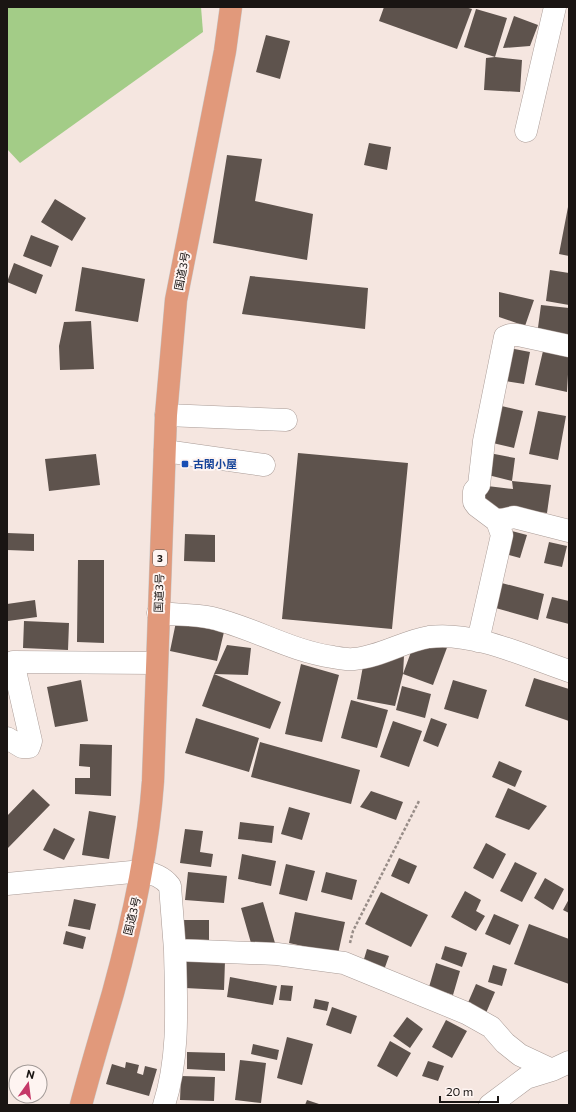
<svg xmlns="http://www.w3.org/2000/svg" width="576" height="1112" viewBox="0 0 576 1112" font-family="Commissioner,'Noto Sans JP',sans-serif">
  <rect width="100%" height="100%" fill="#f5e6e0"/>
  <path fill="#a3cc87" d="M7,7H201L203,32L20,163L7,149Z"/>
  <path fill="#5e534d" d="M384,7H465L472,9L457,49L379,21Z
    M476,9L507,18L495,57L522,60L520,92L484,90L486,58L495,57L464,47Z
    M514,16L538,25L530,46L503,48Z
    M266,35L290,41L280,79L256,72Z
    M369,143L391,147L387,170L364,165Z
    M227,155L262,159L255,201L313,214L307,260L213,243Z
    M55,199L86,218L72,241L41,222Z
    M568,207L569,208V256L559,254Z
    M31,235L59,246L51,267L23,256Z
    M14,263L43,275L36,294L7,282Z
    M82,267L145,279L138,322L75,311Z
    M550,270L569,273V305L546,301Z
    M250,276L368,288L365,329L242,314Z
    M499,292L534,300L525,326L499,317Z
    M541,305L569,308V338L537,335Z
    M91,321L94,369L60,370L59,346L64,322Z
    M504,347L530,352L524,384L498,380Z
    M543,351L569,357L567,392L535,385Z
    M493,404L523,411L514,448L484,441Z
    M538,411L566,416L558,460L529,454Z
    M484,452L515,458L512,481L480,473Z
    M298,453L408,463L392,629L282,619Z
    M96,454L100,485L49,491L45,459Z
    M512,481L551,485L547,513L477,506L479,485L513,489Z
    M508,530L527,535L520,558L501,553Z
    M7,533L34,534V551L7,550Z
    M185,534L215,535V562L184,561Z
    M549,542L567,546L562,567L544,563Z
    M78,560H104V643L77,642Z
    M498,582L544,594L538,620L492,607Z
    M552,597L569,601V624L546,618Z
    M35,600L37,617L8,621L7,604Z
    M24,621L69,623L68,650L23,648Z
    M176,622L224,632L217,661L170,651Z
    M415,641L448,645L433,685L403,674L395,706L357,699L363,666L404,656L403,674Z
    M227,645L251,648L248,675L214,674Z
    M301,664L339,675L322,742L285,734Z
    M214,674L281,702L270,729L202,706Z
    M534,678L569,689V721L525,706Z
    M81,680L88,721L55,727L47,687Z
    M453,680L487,690L478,719L444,709Z
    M402,686L431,694L425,718L396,710Z
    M351,700L388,710L377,748L341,738Z
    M196,718L259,738L249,772L185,753Z
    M431,718L447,724L438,747L423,741Z
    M393,721L422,731L409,767L380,757Z
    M260,742L360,770L351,804L251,777Z
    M80,744L112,745L111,796L75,794V778H90V767L79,766Z
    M499,761L522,771L515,787L492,777Z
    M508,788L547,806L529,830L495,817Z
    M33,789L50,805L7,849V816Z
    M371,791L403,802L396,820L360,807Z
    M289,807L310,813L302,840L281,834Z
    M89,811L116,816L109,859L82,855Z
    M240,822L274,826L272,843L238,839Z
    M54,828L75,839L64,860L43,850Z
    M185,829L203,831L200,852L213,854L211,867L180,863Z
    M486,843L506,854L493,879L473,868Z
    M242,854L276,861L271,886L238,879Z
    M399,858L417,866L409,884L391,876Z
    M515,862L537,873L522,902L500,891Z
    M286,864L315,871L307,901L279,894Z
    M188,872L227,876L224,903L185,900Z
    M326,872L357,880L352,900L321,892Z
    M545,878L564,889L553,910L534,898Z
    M465,891L481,900L476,911L485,916L476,931L451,917Z
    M381,892L428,915L411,947L365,924Z
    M74,899L96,904L90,930L68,926Z
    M569,899V913L563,910Z
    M263,902L275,943L253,950L241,908Z
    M295,912L345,922L338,954L289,943Z
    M494,914L519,925L510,945L485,934Z
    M183,920H209V940L183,939Z
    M529,924L569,939V984L514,964Z
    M66,931L86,937L83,949L63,944Z
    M445,946L467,953L462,967L441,959Z
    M367,949L389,956L384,970L370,966L371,962L364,959Z
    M186,959L225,961L224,990L185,988Z
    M436,963L460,971L453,995L429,987Z
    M493,965L507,969L502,986L488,982Z
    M230,977L277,986L273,1005L227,997Z
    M476,984L495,992L486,1013L467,1005Z
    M281,985L293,986L291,1001L279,1000Z
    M315,999L329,1002L327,1011L313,1008Z
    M332,1007L357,1016L351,1034L326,1025Z
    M407,1017L423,1029L410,1048L393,1036Z
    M446,1020L467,1031L452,1058L432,1047Z
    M287,1037L313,1044L302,1085L277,1078Z
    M390,1041L411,1053L397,1077L377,1066Z
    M253,1044L279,1050L277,1060L251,1054Z
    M187,1052L225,1053V1071L187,1069Z
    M240,1060L266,1063L261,1103L235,1100Z
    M428,1061L444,1066L438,1081L422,1076Z
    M126,1062L139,1065L137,1073L143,1075L145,1066L157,1069L149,1096L106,1084L112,1064L125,1068Z
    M181,1076L215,1077L214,1101L180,1100Z
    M307,1100L322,1105H305Z"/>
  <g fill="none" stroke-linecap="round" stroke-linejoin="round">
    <g stroke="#a99b96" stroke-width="23">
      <path id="minor" d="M526,131L555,7
        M166,415L286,420
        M165,451L264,465
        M497,521L514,517L569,531
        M158,613C175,615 195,614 212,618C254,628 290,651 333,657C339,658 347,660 354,659C380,657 404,641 429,637C474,631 527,657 569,671
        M478,641L502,535L497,521L477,506L474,502V491L479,485L484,441L505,337L510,335H518L569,346
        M7,738L22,747H29L31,741L13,662L156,663
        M7,884L142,871C153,874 162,876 170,886L175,950L277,954L344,963L466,1013L491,1027L505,1043L520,1055L552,1070
        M164,1105C180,1055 176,1002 175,950
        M490,1105L526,1078L552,1070L569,1062"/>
    </g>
    <g stroke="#c8c7c6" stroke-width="23">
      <path id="highway" d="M81,1105C91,1067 102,1031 113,993C132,924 148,853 153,781L166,415L176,300L225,51L231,7"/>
    </g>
    <path stroke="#988d88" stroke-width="2.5" stroke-dasharray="3 2" stroke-linecap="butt" d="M350,943L353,931L419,801"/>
    <use href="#minor" stroke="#fff" stroke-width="22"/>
    <use href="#highway" stroke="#e1997b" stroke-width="22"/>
  </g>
  <rect fill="#1a4fb4" stroke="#fef4f1" stroke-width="1.5" x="181" y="460" width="8" height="8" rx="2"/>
  <g text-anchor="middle" stroke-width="4" stroke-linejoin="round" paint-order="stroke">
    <rect fill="#fef4f1" stroke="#5e5856" stroke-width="1" x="153" y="550" width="14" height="16" rx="3"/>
    <g font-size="10" font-weight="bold" fill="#1a1513">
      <text x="160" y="562">3</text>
    </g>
    <g font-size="11" fill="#1a1513" stroke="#fef4f1">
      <text transform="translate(182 271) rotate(-79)" y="4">国道3号</text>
      <text transform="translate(159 593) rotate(-88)" y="4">国道3号</text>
      <text transform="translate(132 916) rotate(-76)" y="4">国道3号</text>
    </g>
    <g font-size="11" font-weight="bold" fill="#164399" stroke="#fef4f1" text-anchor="start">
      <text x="193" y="468">古閑小屋</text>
    </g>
  </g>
  <rect width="576" height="1112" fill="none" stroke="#1a1513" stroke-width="16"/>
  <g transform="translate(28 1084) rotate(14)"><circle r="19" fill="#fef4f1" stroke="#a39b98"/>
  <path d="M0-3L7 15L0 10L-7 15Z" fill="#c53868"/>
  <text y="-6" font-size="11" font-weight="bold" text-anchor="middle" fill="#1a1513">N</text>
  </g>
  <path d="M440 1096v6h58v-6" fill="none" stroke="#1a1513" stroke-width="2"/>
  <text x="446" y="1096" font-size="12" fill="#1a1513" stroke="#fef4f1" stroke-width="3" paint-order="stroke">20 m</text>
</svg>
